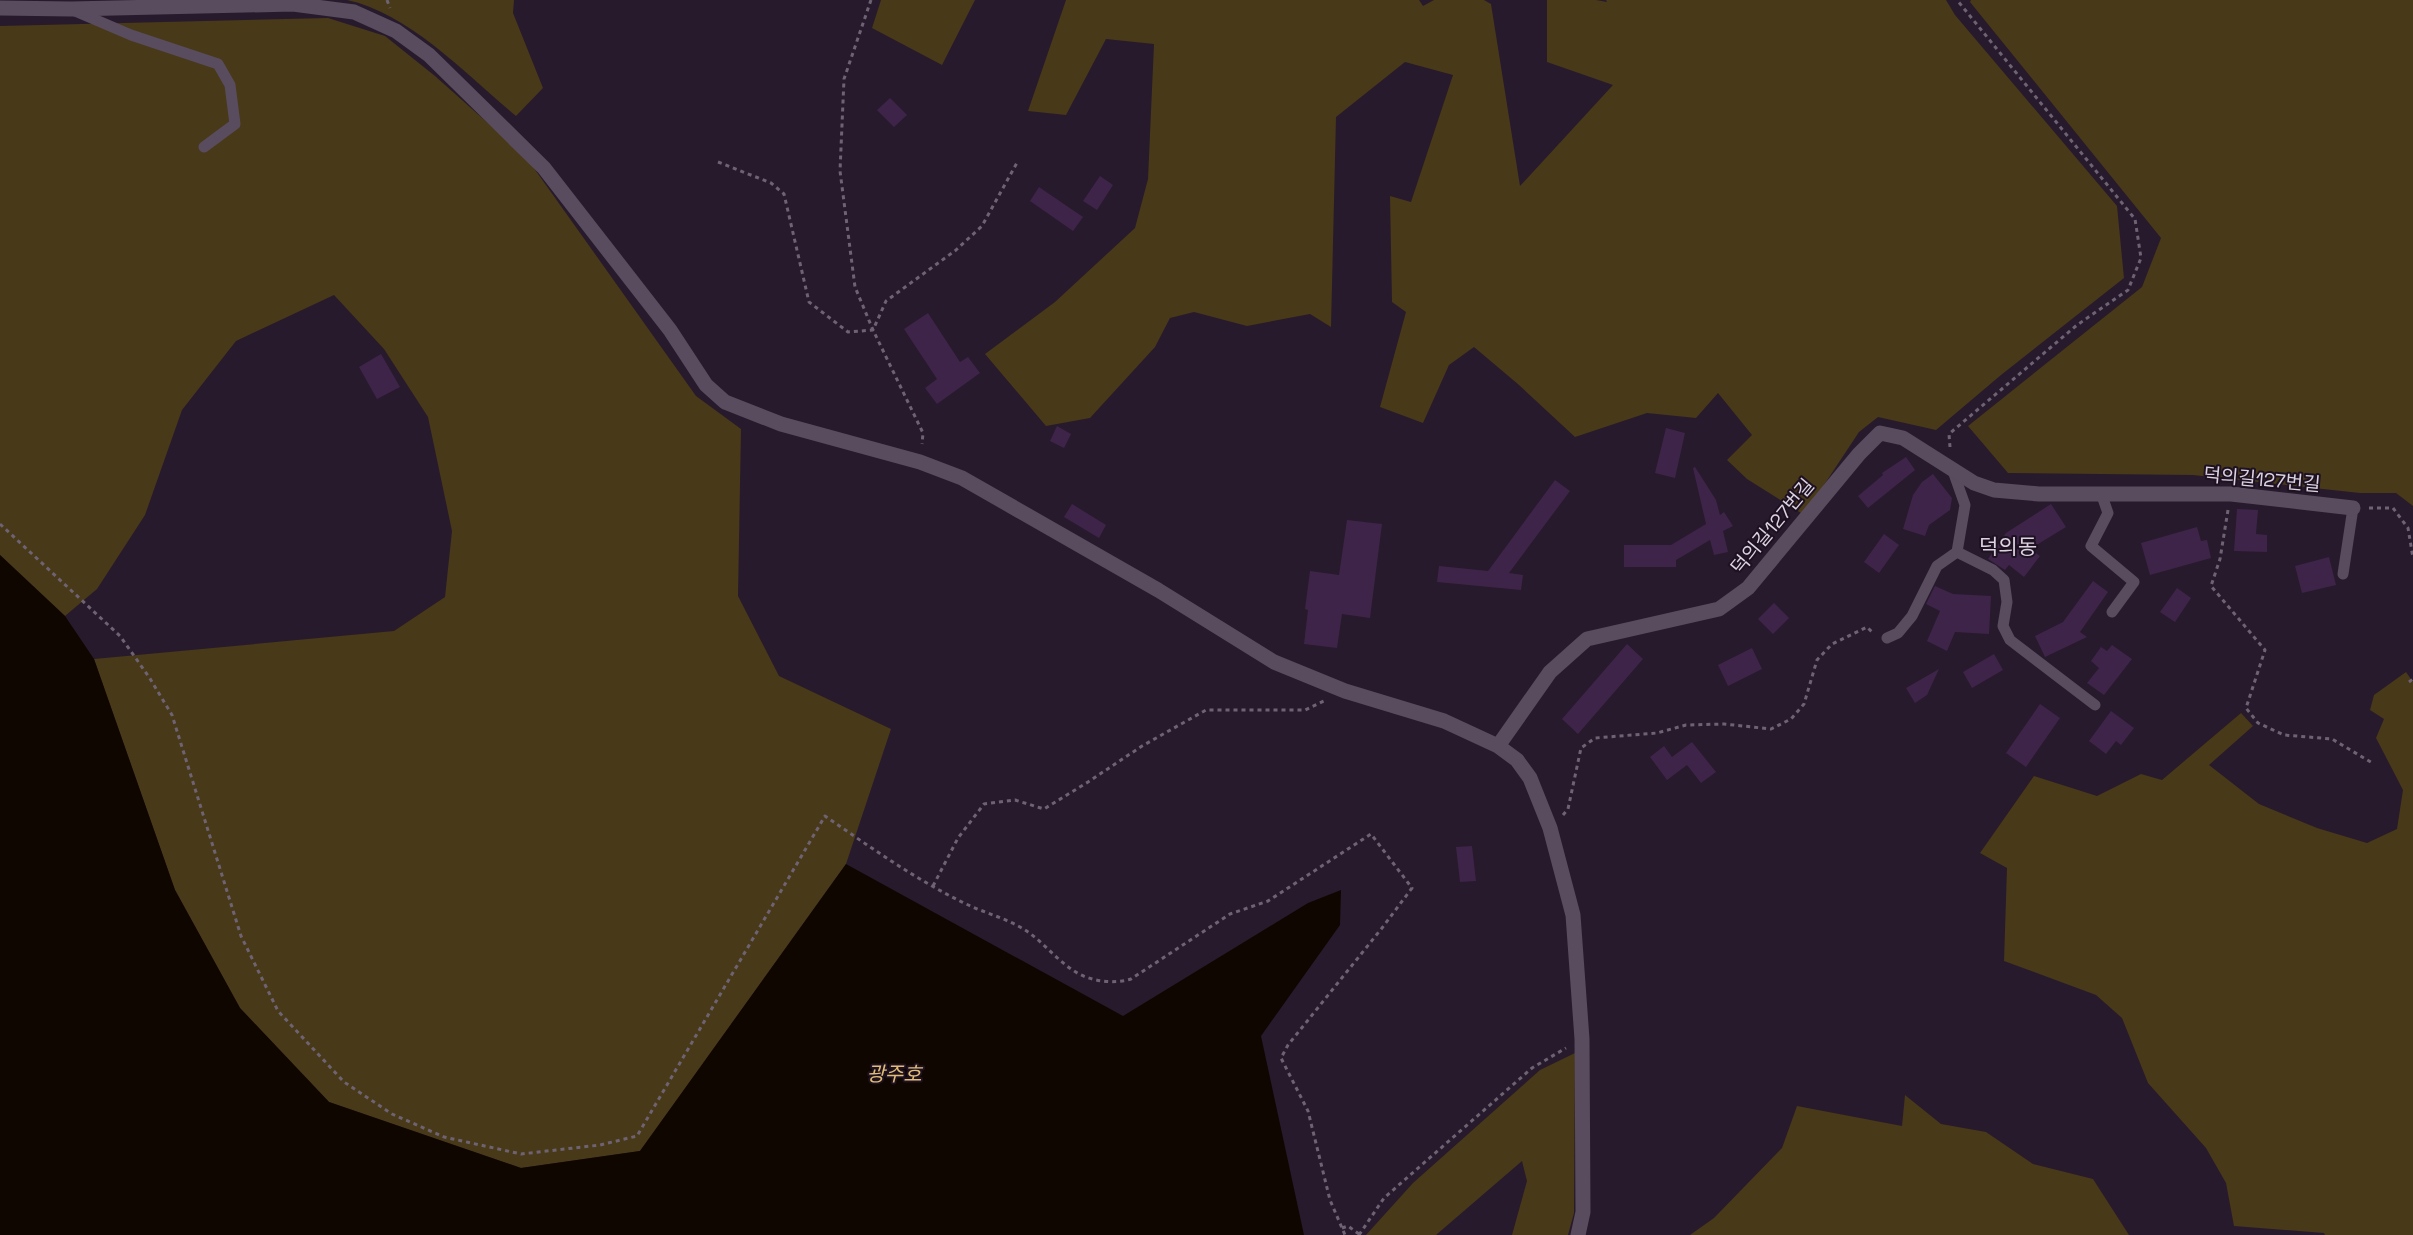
<svg xmlns="http://www.w3.org/2000/svg" width="2413" height="1235" viewBox="0 0 2413 1235" font-family="'Space Grotesk','Noto Sans KR',sans-serif">
  <rect width="100%" height="100%" fill="#271a2c"/>
  <path fill="#483919" d="M347,0H514L513,13L543,88L516,116C468,76 409,13 347,0Z
    M881,0H975L942,65L872,28Z
    M1066,0H1419L1423,6L1434,0H1484L1491,4L1520,186L1613,85L1547,62V0H1596L1607,2L1606,0H1946L1955,15L2117,206L2124,278L2001,375L1936,430L1878,417L1859,432L1818,494L1801,513L1747,479L1727,460L1752,435L1718,393L1696,418L1647,413L1575,437L1519,385L1474,347L1449,365L1423,423L1380,407L1406,312L1392,302L1390,196L1411,202L1453,75L1405,62L1336,117L1331,327L1310,314L1247,326L1194,312L1170,318L1155,347L1090,418L1046,426L985,354L1055,302L1135,228L1148,179L1154,44L1106,39L1066,115L1028,111Z
    M1971,0H2413V506L2396,493H2360L2193,475L2008,473L1968,426L2142,287L2161,238L1970,2Z
    M328,18L385,36L435,76L526,157L696,396L741,429L738,596L779,676L891,729L846,864L640,1151L521,1168L329,1102L240,1008L175,890L94,659L394,631L445,597L452,531L428,417L384,349L334,295L236,341L182,410L145,515L97,589L65,616L0,555V26Z
    M2406,672L2413,682V1235H2325L2324,1233L2234,1226L2226,1183L2206,1148L2148,1083L2122,1018L2096,995L2004,961L2007,868L1980,853L2034,776L2097,796L2141,774L2162,780L2241,713L2253,726L2209,765L2259,804L2317,828L2367,843L2397,829L2403,790L2376,738L2384,719L2370,710L2374,695Z
    M1575,1053L1574,1213L1568,1235H1512L1527,1181L1522,1161L1436,1235H1366L1413,1183L1540,1070Z
    M1905,1095L1941,1124L1986,1132L2033,1164L2093,1179L2129,1235H1690L1714,1218L1782,1148L1797,1106L1902,1126Z"/>
  <path fill="#100600" d="M0,555L65,616L94,659L175,890L240,1008L329,1102L521,1168L640,1151L846,864L1123,1016L1308,903L1341,890L1340,925L1261,1036L1304,1235H0Z"/>
  <path fill="#3e2449" d="M890,98L907,115L894,127L877,110Z
    M1100,176L1113,185L1097,210L1083,201Z
    M1039,187L1083,217L1073,231L1030,201Z
    M928,313L960,362L968,357L980,373L937,404L925,388L937,379L904,329Z
    M381,354L400,387L377,399L359,367Z
    M1057,426L1071,434L1064,448L1050,441Z
    M1666,428L1685,433L1675,478L1655,473Z
    M1906,457L1915,470L1868,508L1858,496L1883,475L1882,473Z
    M1695,467L1716,500L1720,515L1724,512L1733,526L1723,531L1728,552L1714,555L1710,540L1676,560V567H1624V545H1671L1706,524L1693,468Z
    M1933,474L1952,498L1950,510L1929,525L1925,536L1903,529L1913,495L1922,482Z
    M1555,480L1570,491L1509,573L1523,575L1521,590L1437,582L1439,566L1488,571Z
    M1072,504L1106,525L1099,538L1064,517Z
    M2051,504L2066,527L2030,549L2040,556L2024,577L2009,565L2005,570L1988,559L2006,533Z
    M2237,509L2258,510L2256,534L2267,535V552L2234,551Z
    M1347,520L1382,524L1370,618L1342,614L1337,648L1304,644L1308,610L1305,609L1310,571L1339,575Z
    M2197,527L2201,541L2207,540L2211,558L2150,575L2141,543Z
    M1884,534L1899,545L1879,573L1864,562Z
    M2329,557L2336,585L2302,593L2295,566Z
    M2093,581L2108,592L2080,632L2087,637L2045,657L2035,636L2063,622Z
    M1935,586L1953,594L1991,596L1989,634L1955,632L1947,651L1927,641L1940,611L1926,604Z
    M2177,588L2191,598L2175,622L2160,612Z
    M1774,603L1789,618L1773,634L1758,619Z
    M1627,644L1643,659L1578,734L1562,719Z
    M2112,645L2132,659L2104,695L2087,683L2099,668L2091,661L2101,647L2107,651Z
    M1752,648L1762,669L1728,686L1718,665Z
    M1994,654L2003,670L1972,688L1963,672Z
    M1939,669L1927,695L1915,703L1906,688Z
    M2040,704L2060,718L2026,767L2006,753Z
    M2111,711L2134,728L2121,745L2116,741L2106,754L2089,741Z
    M1692,742L1716,772L1701,783L1687,765L1667,780L1650,757L1664,746L1672,757Z
    M1472,846L1476,881L1460,882L1456,847Z"/>
  <g fill="none" stroke-linecap="round" stroke-linejoin="round">
    <path stroke="#6e6373" stroke-width="3" stroke-dasharray="4 4" stroke-linecap="butt" d="M387,0L390,8
      M871,0L844,79L840,171L855,287L873,330L923,433L922,444
      M718,162L771,183L784,194L809,302L848,332L873,330L886,301L956,250L982,226L1018,161
      M1950,447L1949,434L2077,325L2128,290L2141,258L2135,219L1957,0
      M2369,508H2393L2408,528L2413,558
      M2228,510L2220,559L2211,586L2265,650L2246,708L2258,723L2284,735L2332,739L2374,764
      M0,524L120,636L149,677L172,715L241,936L278,1011L344,1082L392,1114L444,1137L521,1154L600,1145L637,1136L825,816C870,847 915,879 964,903C982,912 1002,917 1020,927C1042,939 1057,962 1079,974C1095,982 1115,984 1131,979L1230,914L1268,901L1371,834L1412,888L1382,928L1288,1045L1281,1058L1308,1111L1330,1200L1345,1235
      M2409,682L2413,679
      M1563,815L1568,809L1581,748L1595,738L1657,733L1686,725L1724,724L1771,729L1791,719L1804,704L1817,660L1832,644L1867,627L1872,632
      M933,886L958,838L984,804L1015,800L1044,809L1088,782L1142,746L1206,710H1305L1324,701
      M1342,1228L1348,1226L1359,1234
      M1359,1235L1384,1198L1532,1068L1566,1048"/>
    <path stroke="#584c5e" stroke-width="11" d="M75,11L131,35L218,64L230,85L235,124L204,147
      M1953,471L1965,505L1957,552L1993,570L2004,580L2007,602L2003,626L2010,640L2095,705
      M2101,493L2108,513L2091,546L2134,582L2112,612
      M2343,574L2353,508
      M1887,638L1898,633L1912,616L1937,566L1957,552"/>
    <path stroke="#584c5e" stroke-width="15" d="M0,8L71,9L293,4L354,12L396,31L429,55L544,168L670,330L706,385L725,402L781,424L920,462L962,478L1158,590L1274,662L1345,691L1444,721L1498,746L1517,760L1530,778L1550,828L1573,915L1582,1039L1583,1212L1578,1235
      M1498,746L1550,672L1587,639L1719,609L1748,588L1859,454L1880,433L1903,438L1974,483L1994,490L2039,494H2231L2353,508"/>
  </g>
  <g text-anchor="middle" stroke-width="4" stroke-linejoin="round" paint-order="stroke">
    <g font-size="19" fill="#dbd3df" stroke="#1d1122">
      <text transform="translate(2262 479) rotate(5)" y="7">덕의길127번길</text>
      <text transform="translate(1772 526) rotate(-50)" y="7">덕의길127번길</text>
    </g>
    <g font-size="20" font-style="italic" fill="#e2be74" stroke="#1d1122">
      <text x="894" y="1081">광주호</text>
    </g>
    <g font-size="21" fill="#dbd3df" stroke="#1d1122">
      <text x="2008" y="554">덕의동</text>
    </g>
  </g>
</svg>
